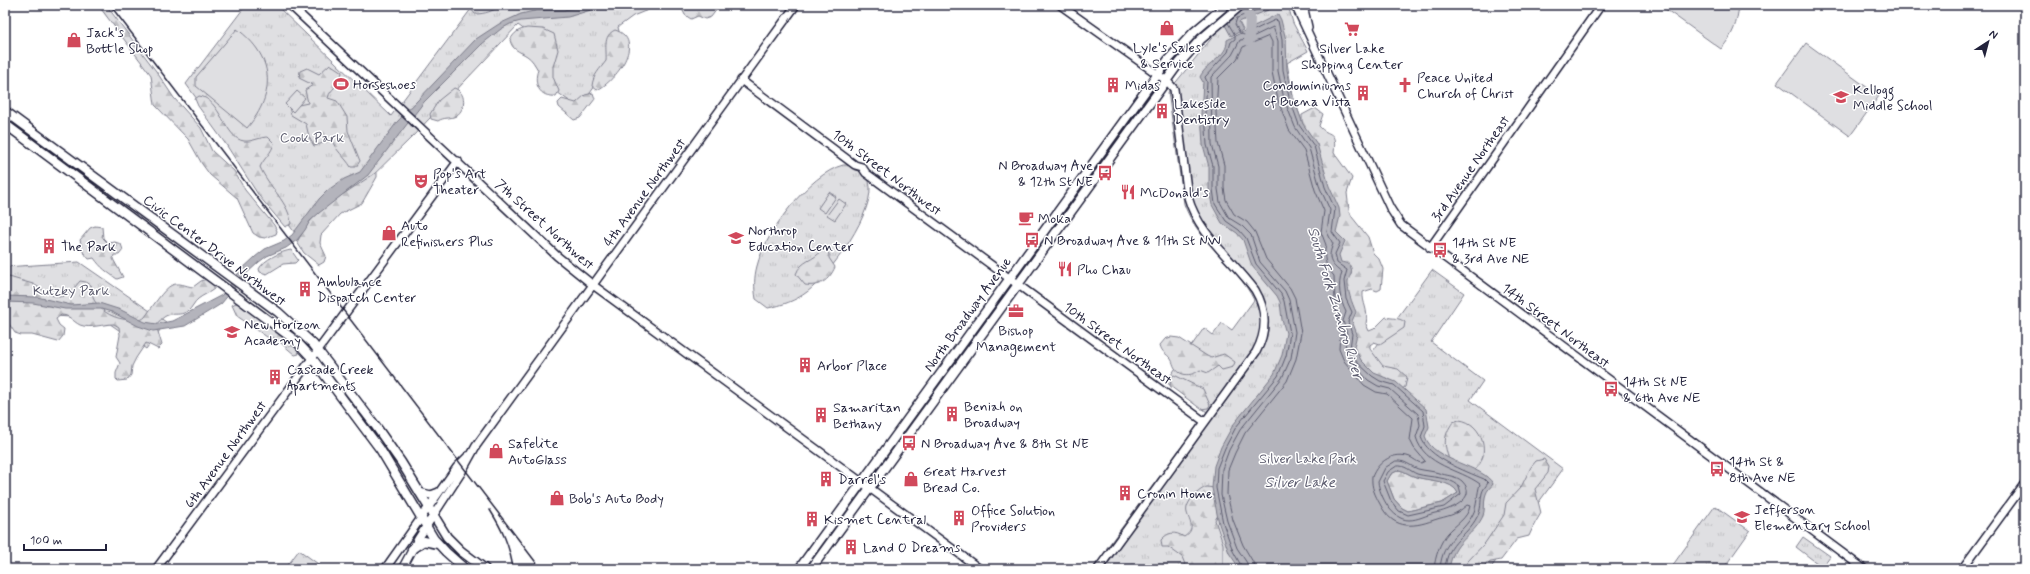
<svg xmlns="http://www.w3.org/2000/svg" width="2030" height="574" viewBox="0 0 2030 574" font-family="Mynerve,sans-serif">
  <defs>
    <pattern id="grass-tufts" width="24" height="20" patternUnits="userSpaceOnUse"><rect width="24" height="20" fill="#dfdfe2"/><path d="M3 7l-1-3M5 7V3M7 7l1-3M15 17l-1-3M17 17v-4M19 17l1-3" fill="none" stroke="#bfbfc3"/></pattern>
    <pattern id="forest-firs" width="22" height="20" patternUnits="userSpaceOnUse"><rect width="22" height="20" fill="#dfdfe2"/><path d="M5 1l3.5 6h-7zM16 11l3.5 6h-7z" fill="#bfbfc3"/></pattern>
  </defs>
  <rect width="100%" height="100%" fill="#fff"/>
  <filter id="ink" filterUnits="userSpaceOnUse"><feTurbulence type="fractalNoise" baseFrequency=".025" numOctaves="2"/><feDisplacementMap in="SourceGraphic" scale="8" xChannelSelector="R" yChannelSelector="G"/><feConvolveMatrix kernelMatrix="1 2 1 2 8 2 1 2 1" color-interpolation-filters="sRGB"/></filter>
  <g filter="url(#ink)">
    <path fill="url(#grass-tufts)" stroke="#80808e" d="M246,5H275L278,7L391,116L474,5H660L633,16L618,27L623,48L579,108L539,79L557,54L518,25L412,137L303,244L186,84Z
      M1247,5H1288L1293,23L1308,51L1287,63L1293,96L1303,124L1365,362L1432,270L1464,293L1431,342L1483,381L1470,400L1563,469L1490,569H1104L1114,555L1106,549L1207,412L1166,382L1204,328L1213,335L1222,323L1232,330L1254,300C1236,264 1198,243 1184,204L1168,92L1219,29Z
      M843,165H855C860,169 867,175 869,181C878,209 829,276 807,292C795,301 783,305 768,308L756,299C754,288 754,277 757,266C765,233 809,174 843,165Z
      M79,262L166,322L146,349L103,319L5,313V267Z
      M1715,506L1750,531L1723,569H1670Z
      M1803,537L1830,556L1822,567L1796,547Z
      M299,550L325,569H285Z"/>
    <path fill="url(#forest-firs)" stroke="#80808e" d="M98,5H106L156,71L174,98L201,128L212,151L234,171L245,190L274,225L277,231L276,234L265,238L259,237L253,233L237,198L210,175L202,164L188,139L155,105L151,75Z
      M468,5H502C493,11 485,14 475,14Z
      M680,5H720L711,17L705,19L698,16L691,19L685,15Z
      M527,28L543,29L554,34L558,50L553,67V77L559,91L556,96C539,98 533,83 538,70C535,65 532,59 527,56C519,51 512,50 510,40C515,32 518,30 527,28Z
      M615,30C647,40 615,82 597,90L592,86C593,75 600,69 606,61C607,49 602,36 615,30Z
      M330,64L342,72C340,87 330,88 328,98L337,101L347,117L348,131L360,161L356,167H351C345,157 335,150 332,140L314,146L309,137L306,124L291,115L289,107L308,103L305,90L313,85L299,78L300,71L307,68L319,74Z
      M454,88C466,92 467,108 456,116C450,119 444,117 438,121L431,119L430,114L439,100Z
      M593,93L595,99L580,118L574,120L559,107L558,103L562,99L576,103L585,95Z
      M199,96C220,98 225,139 244,141C252,142 260,137 268,137L274,143C272,153 264,158 260,167C268,186 290,204 291,224L285,227L259,196L227,146L198,106L195,99Z
      M1315,108L1323,114L1319,126C1329,138 1337,128 1334,153L1352,178L1347,193L1349,210L1352,217L1368,237L1373,253L1379,259L1383,269L1381,289L1377,291L1372,289L1363,292C1362,304 1369,309 1366,324L1369,331L1374,329L1386,317C1393,319 1398,317 1405,322L1404,328L1380,344L1374,342L1370,345V349L1383,366L1398,369L1407,377L1405,387L1400,390L1376,380L1350,352L1341,267L1302,125V115Z
      M377,172V177L362,203L340,214L321,235L320,243L326,256L324,262L319,265L304,253L297,242L307,225L322,208Z
      M95,226L102,227L103,238L108,243L115,242L121,244L123,250L119,255H114L113,259L123,277L117,279C107,272 101,268 94,258L89,259L83,252L80,240L90,228Z
      M291,250L298,260L295,263L283,264L267,274L260,272L259,269C263,260 282,251 291,250Z
      M822,250H826L829,254V258L835,267C829,281 819,287 805,285L796,274C801,260 814,261 822,250Z
      M9,277L33,284L51,295L59,297L69,294L80,281L86,282L91,285C93,290 92,295 94,300C102,313 115,319 130,320C135,321 141,321 145,317C151,309 164,288 172,285C180,282 185,286 193,287L201,281L209,278L214,282V289C209,293 203,295 198,299C194,302 192,308 188,311C175,319 170,307 156,325L162,345L158,349L146,343L136,358L132,366L131,375L127,380L118,381L116,379V373L120,363L116,357L120,335L119,327L114,324C104,324 90,329 80,325C72,321 70,315 61,315L56,319L59,325L64,329L63,336L58,342L32,335H21L15,333L5,318V279Z
      M236,303L240,304C256,315 293,335 299,354L295,355L275,338L267,337L237,316L232,305Z
      M1171,337L1179,338L1207,356L1211,358L1224,354L1235,362L1233,367L1222,370L1218,366L1208,373L1200,370C1192,376 1181,377 1175,368C1173,365 1173,362 1171,359C1166,353 1162,353 1160,345L1165,339Z
      M1174,375L1203,389L1210,405L1208,408L1201,409L1170,386L1171,377Z
      M1459,420C1483,422 1493,458 1472,472L1449,460C1444,444 1443,436 1453,422Z
      M1544,459L1549,467L1548,473L1535,489L1541,513L1534,525L1529,536L1517,539L1501,560L1486,563L1485,569H1464L1468,561L1485,543L1504,515L1506,503L1521,487L1531,467L1536,461Z
      M1399,470C1405,471 1409,475 1416,477C1428,481 1452,479 1458,493L1442,503L1408,511L1402,508L1394,499L1387,481L1391,474Z
      M1207,487L1214,488L1220,512L1215,520L1223,544V564L1225,569H1187L1182,557L1168,547H1162L1161,540C1168,532 1175,531 1184,537C1196,529 1190,523 1187,513C1184,503 1199,489 1207,487Z"/>
    <path fill="#dfdfe2" stroke="#80808e" d="M1664,5H1739C1737,24 1733,35 1721,49L1664,8Z
      M237,29C274,56 277,93 247,128L196,86V77Z
      M1806,43L1879,96L1850,136L1777,83Z
      M297,91L305,98L293,112L285,104Z
      M829,192L836,197L825,213L818,208Z
      M839,199L846,204L835,220L827,215Z"/>
    <path fill="#b4b4bc" stroke="#7a7a88" fill-rule="evenodd" d="M584,5H607L568,17L521,21L510,24L501,29L482,44L424,102L368,175L319,213L310,221L305,230L297,240L286,248L267,256L259,262L246,274L221,304L185,326L153,331L138,326L112,312L101,309H65L33,303L5,302V296L37,297L71,305L99,303L121,310L145,322L157,324L172,321L182,316L222,295L240,271L255,257L265,249L284,241L292,235L319,199L328,190L344,179L360,172L397,122L476,39L499,24L521,14L538,10H564Z
      M1214,5H1271L1273,8L1239,22L1243,30L1231,36Z
      M1278,14L1281,20L1286,40L1287,70L1293,96L1303,124L1317,144L1329,186L1339,208L1340,216L1336,232L1345,241L1339,255L1341,262C1345,263 1350,263 1351,268C1353,274 1349,276 1348,281C1347,290 1352,303 1356,312L1352,321L1357,334L1354,347L1361,360L1374,373L1396,382L1426,409L1429,427L1425,436C1433,462 1484,465 1493,484C1491,487 1487,490 1486,494C1483,502 1486,510 1482,518C1471,539 1454,539 1449,569H1240L1229,553L1219,524L1212,488L1214,466L1221,447L1233,425L1274,374L1282,355L1286,333L1282,320L1280,302L1277,296L1252,266L1243,240L1237,233L1222,223L1212,205L1209,189V167L1203,145L1201,114L1203,82L1200,77C1206,63 1228,57 1227,40ZM1399,470C1405,471 1409,475 1416,477C1428,481 1452,480 1458,493L1442,503L1408,511L1402,508L1394,499L1387,481L1391,474Z"/>
    <g fill="none" stroke-linecap="round" stroke-linejoin="round">
      <path stroke="#5c5c6f" stroke-width="1" d="M1268,5L1237,18L1235,24L1240,33L1244,35L1275,20L1278,21L1282,40L1283,70L1289,97L1299,125L1314,146L1325,187L1335,209L1332,232L1340,243L1335,254L1337,263L1347,270L1344,281L1346,299L1352,312L1348,322L1352,334L1350,348L1357,362L1372,376L1380,381L1394,385L1423,411L1425,426L1421,437C1427,457 1465,471 1484,479L1488,483C1486,486 1483,489 1482,493C1480,502 1482,509 1477,517C1467,537 1447,541 1445,569
        M1228,23L1235,35V39L1231,42L1228,52L1205,77L1207,82L1205,113L1207,145L1213,166V189L1215,204L1226,221L1239,230L1246,238L1256,264L1281,294L1284,301L1290,333L1286,356L1278,376L1236,427L1225,448L1217,468L1216,488L1223,523L1233,551L1243,569
        M1396,461C1405,460 1410,466 1418,469C1426,471 1434,471 1442,474C1449,476 1456,476 1462,481C1480,499 1447,511 1435,513C1426,515 1418,520 1409,520C1392,520 1380,496 1378,482L1385,468Z
        M1397,466C1405,465 1410,471 1417,474C1431,478 1448,476 1459,486L1461,494L1444,507L1408,515L1399,511L1391,501L1383,481L1388,472Z
        M1248,569L1247,563L1237,548L1227,521L1221,495L1222,469L1229,450L1240,430L1282,378L1291,358L1295,332L1289,300L1285,291L1260,262L1251,235L1242,226L1229,218L1220,202L1218,189V166L1212,144L1211,77L1232,55L1240,40L1248,39L1273,27L1278,41V71L1284,99L1295,127L1309,148L1320,188L1330,210L1327,232L1333,244C1327,259 1330,264 1342,273C1337,285 1340,300 1346,312L1343,321L1347,334L1345,348L1353,364L1368,380L1378,386L1390,389L1418,414L1420,425L1416,437C1424,466 1460,469 1480,484C1477,493 1477,507 1473,514C1463,535 1442,538 1440,569
        M1254,569L1253,562L1243,545L1233,520L1227,494L1228,470L1235,453L1245,433L1287,381L1296,359L1301,333L1295,298L1290,288L1266,259L1255,232L1247,222L1234,214L1226,200L1224,188V165L1218,143L1216,112L1218,78L1237,59L1243,47L1269,36L1272,42V72L1278,100L1289,130L1304,150L1315,190L1324,211L1321,232L1326,245C1323,257 1325,266 1334,276L1335,302L1339,312L1337,321L1340,335L1339,349L1344,361L1364,385L1376,392L1387,394L1413,418L1410,440L1414,448L1425,461L1421,463C1417,462 1414,459 1410,457C1394,451 1378,461 1372,477C1371,487 1375,495 1380,504C1392,528 1410,529 1434,520C1449,515 1453,517 1467,505L1470,506C1468,518 1455,525 1448,533C1440,542 1435,557 1434,569"/>
      <path stroke="#b4b4bc" stroke-width="10" d="M1243,5L1250,17L1249,41"/>
      <g stroke="#22223b" stroke-width="10">
        <path id="secondary" d="M290,5L557,256L593,285L980,569
          M1060,5L1167,81L1174,89L1188,197C1198,234 1233,260 1255,290C1267,310 1267,332 1256,352L1098,569
          M1295,5L1390,208L1401,225L1864,569
          M1303,5L1308,27
          M741,80L855,165L862,167L866,173L1205,422
          M1430,248L1601,5
          M419,492L431,495L439,492
          M156,569L458,161
          M385,569L457,467L468,456
          M402,569L418,539L461,473L476,446L796,5
          M1962,569L2025,483"/>
      </g>
      <g stroke="#22223b" stroke-width="11">
        <path id="primary" d="M5,111L278,312L313,344L375,425L401,462L447,537L461,551L485,569
          M5,124L296,341L312,358L380,449L434,539L446,552L465,569
          M412,549L424,541L438,544
          M799,569L1168,60L1194,32L1226,5
          M811,569L1177,66L1200,40L1241,5"/>
      </g>
      <use href="#secondary" stroke="#fff" stroke-width="7"/>
      <use href="#primary" stroke="#fff" stroke-width="8"/>
      <path stroke="#22223b" stroke-width="1.5" d="M110,5L541,569
        M490,510C502,529 510,546 513,569"/>
    </g>
  </g>
  <defs>
    <g id="shop-bare" transform="scale(1.2)"><path d="M-5-2.5h2.3a2.7 3.5 0 0 1 5.4 0H5L5.5 6h-11ZM-1.5-2.5h3a1.5 2.3 0 0 0-3 0Z" fill="#d1495b" stroke="#fff" stroke-width="2.5" paint-order="stroke"/></g>
    <g id="supermarket-bare" transform="scale(1.2)"><path d="M-6-5.5h2.5l.6 2H6L4.5 2H-2.5L-4.4-4H-6ZM-1.5 3.2a1.3 1.3 0 1 0 .1 0ZM3 3.2a1.3 1.3 0 1 0 .1 0Z" fill="#d1495b" stroke="#fff" stroke-width="2.5" paint-order="stroke"/></g>
    <g id="stadium-bare" transform="scale(1.2)"><path d="M0-5a6.5 5 0 1 0 0 10a6.5 5 0 1 0 0-10ZM-3.5-1.8h7v3.6h-7Z" fill="#d1495b" stroke="#fff" stroke-width="2.5" paint-order="stroke"/></g>
    <g id="building-bare" transform="scale(1.2)"><path d="M-4-6H4V6H1V3H-1V6H-4ZM-2.5-4.3h1.7v1.8h-1.7ZM.8-4.3h1.7v1.8H.8ZM-2.5-1h1.7V.8h-1.7ZM.8-1h1.7V.8H.8Z" fill="#d1495b" stroke="#fff" stroke-width="2.5" paint-order="stroke"/></g>
    <g id="church-bare" transform="scale(1.2)"><path d="M-1.2-6h2.4v3.5h3.3v2.4h-3.3V6h-2.4V-.1h-3.3v-2.4h3.3Z" fill="#d1495b" stroke="#fff" stroke-width="2.5" paint-order="stroke"/></g>
    <g id="school-bare" transform="scale(1.2)"><path d="M0-5L7-2L0 1L-7-2ZM-4 1L0 2.5L4 1V4Q0 6-4 4Z" fill="#d1495b" stroke="#fff" stroke-width="2.5" paint-order="stroke"/></g>
    <g id="bus-bare" transform="scale(1.2)"><path d="M-5-6H5V4H4V6H2V4H-2V6H-4V4H-5ZM-3.5-4V0h7V-4ZM-3.5 1.2v1.5H-2V1.2ZM2 1.2v1.5H3.5V1.2Z" fill="#d1495b" stroke="#fff" stroke-width="2.5" paint-order="stroke"/></g>
    <g id="theatre-bare" transform="scale(1.2)"><path d="M-5-5.5Q0-4 5-5.5V0Q5 5 0 6Q-5 5-5 0ZM-3.3-2.5H-1v1.5H-3.3ZM1-2.5H3.3v1.5H1ZM-2.8 1Q0 5.5 2.8 1Z" fill="#d1495b" stroke="#fff" stroke-width="2.5" paint-order="stroke"/></g>
    <g id="restaurant-bare" transform="scale(1.2)"><path d="M-5-6h1v4h1v-4h1v4h1v-4h1v5L-1.5 .5V6h-2V.5L-5-1ZM5-6V6H3V1.5H1.5Q1.5-4 5-6Z" fill="#d1495b" stroke="#fff" stroke-width="2.5" paint-order="stroke"/></g>
    <g id="cafe-bare" transform="scale(1.2)"><path d="M-5.5-4.5H6V0H3Q3 3.5 0 3.5H-2.5Q-5.5 3.5-5.5 0ZM3-3.2v2h1.7v-2ZM-6 4.5H4V6H-6Z" fill="#d1495b" stroke="#fff" stroke-width="2.5" paint-order="stroke"/></g>
    <g id="office-bare" transform="scale(1.2)"><path d="M-6-3h4V-5.5h4V-3h4V5H-6ZM-1-4.5V-3h2v-1.5ZM-6 0V1H6V0Z" fill="#d1495b" stroke="#fff" stroke-width="2.5" paint-order="stroke"/></g>
  </defs>
  <g fill-rule="evenodd">
    <use href="#shop-bare" x="1167" y="28"/>
    <use href="#supermarket-bare" x="1352" y="29"/>
    <use href="#shop-bare" x="74" y="40"/>
    <use href="#stadium-bare" x="341" y="84"/>
    <use href="#building-bare" x="1113" y="85"/>
    <use href="#church-bare" x="1405" y="85"/>
    <use href="#building-bare" x="1363" y="93"/>
    <use href="#school-bare" x="1841" y="97"/>
    <use href="#building-bare" x="1162" y="111"/>
    <use href="#bus-bare" x="1105" y="173"/>
    <use href="#theatre-bare" x="421" y="181"/>
    <use href="#restaurant-bare" x="1128" y="192"/>
    <use href="#cafe-bare" x="1026" y="218"/>
    <use href="#shop-bare" x="389" y="233"/>
    <use href="#school-bare" x="736" y="238"/>
    <use href="#bus-bare" x="1032" y="240"/>
    <use href="#building-bare" x="49" y="246"/>
    <use href="#bus-bare" x="1440" y="250"/>
    <use href="#restaurant-bare" x="1065" y="269"/>
    <use href="#building-bare" x="305" y="289"/>
    <use href="#office-bare" x="1016" y="311"/>
    <use href="#school-bare" x="232" y="332"/>
    <use href="#building-bare" x="805" y="365"/>
    <use href="#building-bare" x="275" y="377"/>
    <use href="#bus-bare" x="1611" y="389"/>
    <use href="#building-bare" x="952" y="414"/>
    <use href="#building-bare" x="821" y="415"/>
    <use href="#bus-bare" x="909" y="443"/>
    <use href="#shop-bare" x="496" y="451"/>
    <use href="#bus-bare" x="1717" y="469"/>
    <use href="#building-bare" x="826" y="479"/>
    <use href="#shop-bare" x="911" y="479"/>
    <use href="#building-bare" x="1125" y="493"/>
    <use href="#shop-bare" x="557" y="498"/>
    <use href="#school-bare" x="1742" y="517"/>
    <use href="#building-bare" x="959" y="518"/>
    <use href="#building-bare" x="812" y="519"/>
    <use href="#building-bare" x="851" y="547"/>
  </g>
  <g text-anchor="middle" stroke-width="3" stroke-linejoin="round" paint-order="stroke">
    <g font-size="14" fill="#22223b" stroke="#fff" text-anchor="start">
      <text x="86" y="37">Jack's<tspan x="86" dy="16">Bottle Shop</tspan></text>
      <text x="1167" y="52" text-anchor="middle">Lyle's Sales<tspan x="1167" dy="16">&amp; Service</tspan></text>
      <text x="1352" y="53" text-anchor="middle">Silver Lake<tspan x="1352" dy="16">Shopping Center</tspan></text>
      <text x="1417" y="82">Peace United<tspan x="1417" dy="16">Church of Christ</tspan></text>
      <text x="353" y="89">Horseshoes</text>
      <text x="1125" y="90">Midas</text>
      <text x="1351" y="90" text-anchor="end">Condominiums<tspan x="1351" dy="16">of Buena Vista</tspan></text>
      <text x="1853" y="94">Kellogg<tspan x="1853" dy="16">Middle School</tspan></text>
      <text x="1174" y="108">Lakeside<tspan x="1174" dy="16">Dentistry</tspan></text>
      <text x="1093" y="170" text-anchor="end">N Broadway Ave<tspan x="1093" dy="16">&amp; 12th St NE</tspan></text>
      <text x="433" y="178">Pop's Art<tspan x="433" dy="16">Theater</tspan></text>
      <text x="1140" y="197">McDonald's</text>
      <text x="1038" y="223">Moka</text>
      <text x="401" y="230">Auto<tspan x="401" dy="16">Refinishers Plus</tspan></text>
      <text x="748" y="235">Northrop<tspan x="748" dy="16">Education Center</tspan></text>
      <text x="1044" y="245">N Broadway Ave &amp; 11th St NW</text>
      <text x="1452" y="247">14th St NE<tspan x="1452" dy="16">&amp; 3rd Ave NE</tspan></text>
      <text x="61" y="251">The Park</text>
      <text x="1077" y="274">Pho Chau</text>
      <text x="317" y="286">Ambulance<tspan x="317" dy="16">Dispatch Center</tspan></text>
      <text x="244" y="329">New Horizon<tspan x="244" dy="16">Academy</tspan></text>
      <text x="1016" y="335" text-anchor="middle">Bishop<tspan x="1016" dy="16">Management</tspan></text>
      <text x="817" y="370">Arbor Place</text>
      <text x="287" y="374">Cascade Creek<tspan x="287" dy="16">Apartments</tspan></text>
      <text x="1623" y="386">14th St NE<tspan x="1623" dy="16">&amp; 6th Ave NE</tspan></text>
      <text x="964" y="411">Beniah on<tspan x="964" dy="16">Broadway</tspan></text>
      <text x="833" y="412">Samaritan<tspan x="833" dy="16">Bethany</tspan></text>
      <text x="508" y="448">Safelite<tspan x="508" dy="16">AutoGlass</tspan></text>
      <text x="921" y="448">N Broadway Ave &amp; 8th St NE</text>
      <text x="1729" y="466">14th St &amp;<tspan x="1729" dy="16">8th Ave NE</tspan></text>
      <text x="923" y="476">Great Harvest<tspan x="923" dy="16">Bread Co.</tspan></text>
      <text x="838" y="484">Darrel's</text>
      <text x="1137" y="498">Cronin Home</text>
      <text x="569" y="503">Bob's Auto Body</text>
      <text x="1754" y="514">Jefferson<tspan x="1754" dy="16">Elementary School</tspan></text>
      <text x="971" y="515">Office Solution<tspan x="971" dy="16">Providers</tspan></text>
      <text x="824" y="524">Kismet Central</text>
      <text x="863" y="552">Land O Dreams</text>
    </g>
    <g font-size="14" fill="#5b5b6d" stroke="#fff">
      <text x="312" y="142">Cook Park</text>
      <text x="71" y="295">Kutzky Park</text>
      <text x="1308" y="463">Silver Lake Park</text>
    </g>
    <g font-size="14" fill="#22223b" stroke="#fff">
      <text transform="translate(1470 168) rotate(-55)" y="5">3rd Avenue Northeast</text>
      <text transform="translate(887 172) rotate(37)" y="5">10th Street Northwest</text>
      <text transform="translate(644 192) rotate(-54)" y="5">4th Avenue Northwest</text>
      <text transform="translate(545 224) rotate(42)" y="5">7th Street Northwest</text>
      <text transform="translate(215 250) rotate(37)" y="5">Civic Center Drive Northwest</text>
      <text transform="translate(967 314) rotate(-54)" y="5">North Broadway Avenue</text>
      <text transform="translate(1556 325) rotate(37)" y="5">14th Street Northeast</text>
      <text transform="translate(1118 343) rotate(36)" y="5">10th Street Northeast</text>
      <text transform="translate(225 454) rotate(-54)" y="5">6th Avenue Northwest</text>
    </g>
    <g font-size="15" font-style="italic" fill="#5c5c6f" stroke="#fff">
      <text transform="translate(1336 303) rotate(73)" y="5">South Fork Zumbro River</text>
      <text x="1300" y="487">Silver Lake</text>
    </g>
  </g>
  <rect width="2030" height="574" fill="none" stroke="#fff" stroke-width="20"/>
  <rect x="10" y="10" width="2010" height="554" fill="none" stroke="#22223b" stroke-width="1.5" filter="url(#ink)"/>
  <g transform="translate(1988 42) rotate(36)" stroke="#ffffff" stroke-width="3" paint-order="stroke">
  <path d="M0-3L7 15L0 10L-7 15Z" fill="#22223b"/>
  <text y="-6" font-size="11" font-weight="bold" text-anchor="middle" fill="#22223b">N</text>
  </g>
  <path d="M24 544v6h82v-6" fill="none" stroke="#22223b" stroke-width="2"/>
  <text x="30" y="544" font-size="12" fill="#22223b" stroke="#ffffff" stroke-width="3" paint-order="stroke">100 m</text>
</svg>
